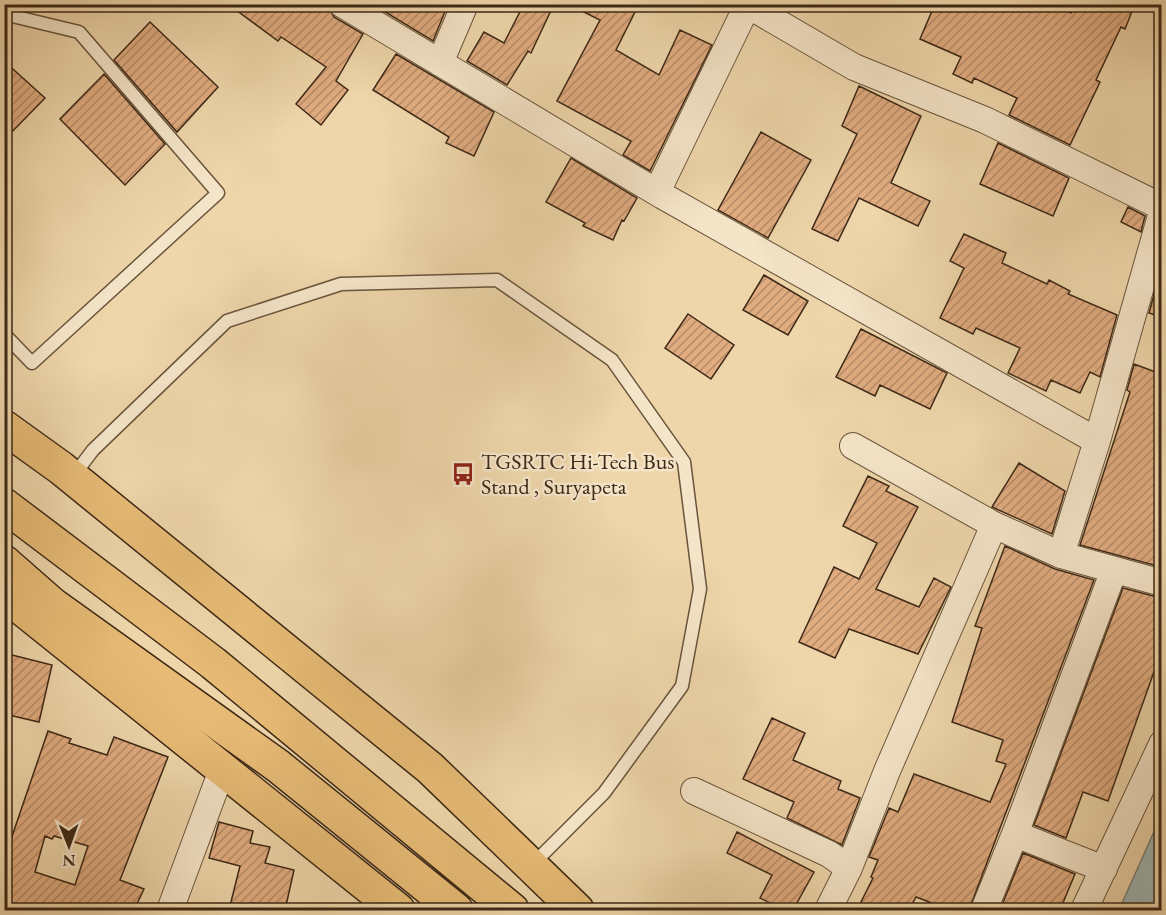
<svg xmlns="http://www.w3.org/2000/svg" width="1166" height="915" viewBox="0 0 1166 915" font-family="'EB Garamond',serif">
  <defs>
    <pattern id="building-hatch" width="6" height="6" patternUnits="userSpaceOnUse" patternTransform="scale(1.5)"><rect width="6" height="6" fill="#e0ac80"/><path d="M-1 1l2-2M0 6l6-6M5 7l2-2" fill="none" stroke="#b78c68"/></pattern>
  </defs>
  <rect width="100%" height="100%" fill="#eed6aa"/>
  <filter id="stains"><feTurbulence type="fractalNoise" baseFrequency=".00333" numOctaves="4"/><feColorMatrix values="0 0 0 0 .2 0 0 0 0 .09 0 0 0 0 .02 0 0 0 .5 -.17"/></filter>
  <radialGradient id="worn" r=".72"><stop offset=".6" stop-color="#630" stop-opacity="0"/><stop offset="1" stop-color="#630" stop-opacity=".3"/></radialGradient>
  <path fill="#9eb7b4" stroke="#777e75" stroke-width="1.5" d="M1161,816V910H1119Z"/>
  <path fill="url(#building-hatch)" stroke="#3d2816" stroke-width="1.5" fill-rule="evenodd" d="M228,4H327L334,17L363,34L336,81L348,90L321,125L296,104L326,67L281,37L278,41Z
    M372,4H448L433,41Z
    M524,4H554L531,53L528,51L507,85L467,61L484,32L504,43Z
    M568,4H639L616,50L659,75L680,30L712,45L650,171L623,155L631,141L557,101L600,20Z
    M935,4H1053L1071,13L1075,4H1135L1125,29L1121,27L1096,80L1100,82L1070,145L1009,115L1017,98L974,78L972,83L953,74L961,57L920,39Z
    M150,22L218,87L177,132L114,60Z
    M396,54L494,112L474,156L446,143L449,137L373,90Z
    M4,61L45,98L4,140Z
    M104,74L165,144L125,185L60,119Z
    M859,86L921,116L891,183L930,201L918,226L859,198L838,241L812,229L857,134L842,126Z
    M761,132L811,160L768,238L718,210Z
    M998,143L1069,178L1053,216L980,184Z
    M571,158L637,198L624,221L622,220L613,240L583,226L585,223L546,202Z
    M1128,207L1145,216L1141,232L1121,222Z
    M964,234L1006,253L1002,263L1047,284L1049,280L1070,291L1068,294L1117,315L1100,377L1090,372L1080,393L1051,380L1046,391L1008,373L1020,348L976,328L973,334L940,318L964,268L950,261Z
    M764,275L808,301L788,335L743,310Z
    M1155,291L1161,293V317L1149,313Z
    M688,314L734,345L711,379L665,348Z
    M861,329L947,373L930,409L880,385L875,396L836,377Z
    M1134,364L1161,374V567L1080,545L1130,392L1127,390Z
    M1019,463L1065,491L1052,534L992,507Z
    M868,476L889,486L886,491L918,507L876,589L919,607L934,578L951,587L918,654L849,629L835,658L799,642L834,567L859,579L877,543L843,526Z
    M1005,546L1055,569L1094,580L969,910H950L916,897L909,910H857L873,878L871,877L878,860L869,857L889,808L898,812L914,774L990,802L1006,764L996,761L1003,740L952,722L982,628L975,626Z
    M1123,588L1161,598V652L1108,801L1083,792L1066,838L1034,825Z
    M4,653L52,665L39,722L4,714Z
    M772,718L805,733L793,760L841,781L838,789L860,798L842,845L787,818L794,802L743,779Z
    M48,731L71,739L69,743L107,755L114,737L168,757L120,880L144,889L134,910H4V847L8,848ZM45,836L52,839L54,836L88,846L75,885L35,872Z
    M219,822L253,831L250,843L270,847L265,863L294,870L285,910L253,903L251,910L230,906L240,866L209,858Z
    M737,832L814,872L793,910H784L760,898L772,875L727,853Z
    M1023,853L1075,874L1060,910H1000Z"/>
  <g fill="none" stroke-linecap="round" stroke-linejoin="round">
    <g stroke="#69543b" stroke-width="15">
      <path id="lane" d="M4,14L79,32L218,193L32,363L4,334
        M74,475L93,450L227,321L341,284L497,280L612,360L684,462L700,589L682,686L604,793L532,865"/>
    </g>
    <g stroke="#69543b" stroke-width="28">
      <path id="street" d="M342,4L663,196L1097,441
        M746,4L854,67L985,120L1162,207
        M440,63L465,4
        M657,192L748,4
        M853,446L994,525L1061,555L1162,583
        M1061,555L1097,441L1162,212
        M694,791L829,854L849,868
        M1015,834L1114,570
        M170,910L222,770
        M828,910L849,868L887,771L994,525
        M984,910L1015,834L1104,869
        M1084,910L1162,744"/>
    </g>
    <g stroke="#3d2816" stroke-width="36">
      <path id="primary" d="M4,427L61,468L430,768L577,910
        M4,594L398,910"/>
    </g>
    <g stroke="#3d2816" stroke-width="36">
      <path id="highway" d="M4,505L213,663L512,910
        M4,562L53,605L278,766L456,910"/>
    </g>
    <use href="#lane" stroke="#f4e4c8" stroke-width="12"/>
    <use href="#street" stroke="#f4e4c8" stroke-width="26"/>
    <use href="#primary" stroke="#e7bb75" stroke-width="33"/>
    <use href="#highway" stroke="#e7bb75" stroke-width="33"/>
  </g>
  <defs>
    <g id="bus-bare" transform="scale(1.8)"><path d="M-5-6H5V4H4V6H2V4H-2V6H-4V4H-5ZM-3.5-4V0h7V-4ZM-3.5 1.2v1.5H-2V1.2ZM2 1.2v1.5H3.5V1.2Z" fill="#8f2418" stroke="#f4e4c8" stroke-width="2.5" paint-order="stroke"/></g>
  </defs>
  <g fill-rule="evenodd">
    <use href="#bus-bare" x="463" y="474"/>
  </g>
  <g text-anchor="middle" stroke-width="5" stroke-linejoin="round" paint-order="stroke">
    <g font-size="22" fill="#3d2816" stroke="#f4e4c8" text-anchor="start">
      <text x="481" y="469">TGSRTC Hi-Tech Bus<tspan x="481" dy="25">Stand , Suryapeta</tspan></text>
    </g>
  </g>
  <rect width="1166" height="915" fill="none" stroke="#eed6aa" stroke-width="24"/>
  <rect x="6" y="6" width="1154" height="903" fill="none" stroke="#3d2816" stroke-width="3"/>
  <rect x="12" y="12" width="1142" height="891" fill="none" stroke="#3d2816" stroke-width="1.5"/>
  <g transform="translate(69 846) rotate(179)" stroke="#f4e4c8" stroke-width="4.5" paint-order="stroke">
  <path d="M0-4.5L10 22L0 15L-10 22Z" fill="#3d2816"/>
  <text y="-9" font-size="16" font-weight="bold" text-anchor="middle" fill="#3d2816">N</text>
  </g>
  <rect width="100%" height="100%" filter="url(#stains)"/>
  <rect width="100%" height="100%" fill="url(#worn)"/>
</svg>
